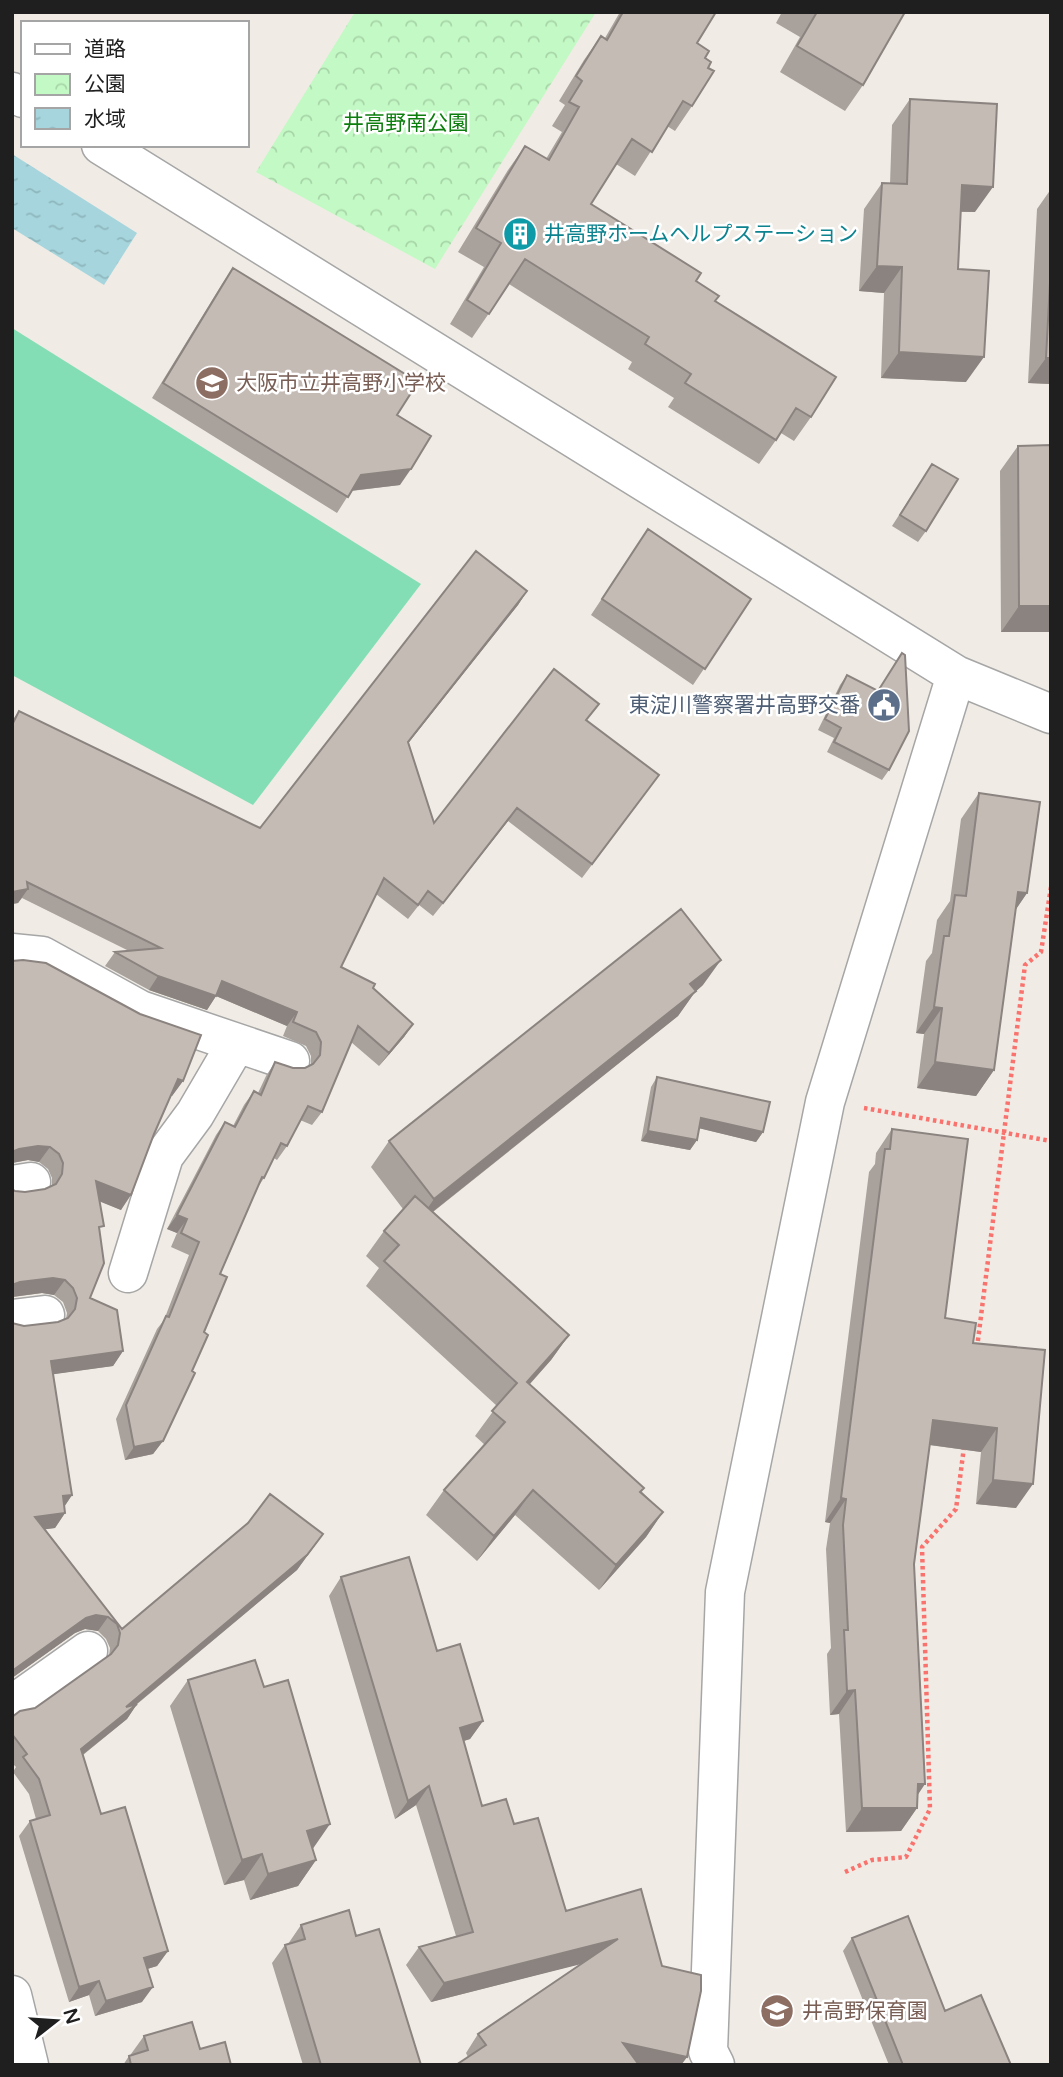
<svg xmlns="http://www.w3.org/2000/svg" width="1063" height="2077" viewBox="0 0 1063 2077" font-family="'Varela Round','Noto Sans JP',sans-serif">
  <defs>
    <pattern id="park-crowns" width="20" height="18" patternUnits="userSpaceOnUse" patternTransform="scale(1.75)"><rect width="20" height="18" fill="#c3f9c4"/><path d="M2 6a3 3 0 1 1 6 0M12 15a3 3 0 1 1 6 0" fill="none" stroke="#a7d5a8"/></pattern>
    <pattern id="water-ripples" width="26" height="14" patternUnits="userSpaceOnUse" patternTransform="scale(1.75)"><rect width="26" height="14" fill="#a6d5dd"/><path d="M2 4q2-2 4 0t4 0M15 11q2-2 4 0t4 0" fill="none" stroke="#8eb6bd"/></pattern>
  </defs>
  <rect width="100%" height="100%" fill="#f0ece5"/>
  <path fill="url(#park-crowns)" d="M355,12H596L435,269L256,172Z"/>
  <path fill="#84deb5" d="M12,328L421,584L253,805L12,675Z"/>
  <path fill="url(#water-ripples)" d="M12,154L137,233L104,285L12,228Z"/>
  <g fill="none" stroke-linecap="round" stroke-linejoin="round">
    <g stroke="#a6a6a6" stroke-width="41">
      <path id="minor" d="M12,92L23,98
        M101,145L956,675L1051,714
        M12,953L42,956L140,1010L290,1061
        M12,1185L31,1182
        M128,1273L164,1156L195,1114L236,1044
        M12,1319L45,1315
        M12,1705L88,1651
        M12,1995L29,2065
        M715,2065L708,2051L725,1592L825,1102L956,675"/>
    </g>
    <path stroke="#f9726d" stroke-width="4.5" stroke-dasharray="3.5 3.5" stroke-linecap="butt" d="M864,1108L1051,1141
      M977,1348L1025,965L1041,952L1051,887
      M845,1872L872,1860L906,1857L930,1809L922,1547L956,1509L964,1447"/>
    <use href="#minor" stroke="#fff" stroke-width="38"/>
  </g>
  <path fill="#a9a19c" d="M620,12H716L697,43L708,68L692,106L675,131L667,126L635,176L616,164L591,204L696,281L715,301L811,417L794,441L781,433L759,464L668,407L674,398L628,369L632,362L509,284L472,338L450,324L484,267L458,252L508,170L525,146L546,159L562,132L552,126L565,105L559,101L584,60L601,36L605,38Z
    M782,12H905L863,85L845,111L780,72L800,37L776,23Z
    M910,99L975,212H961L958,269L966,382L881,378L884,293L859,291L864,209L882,183L890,184L892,125Z
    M1051,189V384L1028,383L1037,209Z
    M233,268L397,415L400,485L351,491L337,513L152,398L222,284Z
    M1018,446L1051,632H1001L1000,471Z
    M932,464L926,531L918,542L892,526Z
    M648,529L751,599L693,685L591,615Z
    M527,591L518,605L408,743L434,823L587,721L649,789L582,878L508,821L433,916L419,905L408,919L376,894L341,967L373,988L413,1024L404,1037L379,1066L351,1042L322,1112L312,1125L300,1120L287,1146L277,1160L274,1158L264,1178L258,1187L220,1274L192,1371L163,1441L153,1454L125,1460L116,1419L157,1329L164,1320L189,1255L171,1247L177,1233L167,1229L216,1135L225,1122L233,1126L244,1105L254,1091L258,1093L266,1076L275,1062L293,1068H305L311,1066V1056L306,1046L283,1036L287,1026L216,996L207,1010L149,990L105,966L115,952L129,951L22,898L18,903L12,904V721L19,711L260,828Z
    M847,675L889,770L882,780L827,752L834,738L818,730L840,685Z
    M979,793L1027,893L1016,909L994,1070L976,1096L917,1088L924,1034L916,1033L926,961L932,953L937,920L950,901L961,819Z
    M12,961L183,1081L172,1096H171L121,1210L100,1201V1232L90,1298L123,1351L113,1366L53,1374L72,1495L64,1507L65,1513L55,1528L45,1529L122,1629L323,1534L297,1570L136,1705L137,1704L127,1719L83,1755L101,1814L168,1951L157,1966L147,1969L142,2002L95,2016L89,1995L69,2002L19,1836L30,1821L36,1819L29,1794L13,1772L16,1767L12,1763V1717L35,1708L109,1656L110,1648L106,1639L98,1631L85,1629L75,1633L12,1678V1323L24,1326L58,1322L66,1319L67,1313L63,1302L54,1295L42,1293L12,1297V1189L15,1191L25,1192L45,1189L52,1185V1178L48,1169L39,1162L28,1160L12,1163Z
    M703,985L695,992L678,1016L433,1212L569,1335L551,1360L530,1384L663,1512L646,1537L599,1590L515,1515L477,1561L426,1515L444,1490L485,1445L475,1436L497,1406L366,1286L379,1268L366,1256L384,1231L403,1209L371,1167L389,1141Z
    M657,1077L763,1132L756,1142L699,1128L697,1140L690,1150L641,1141L651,1087Z
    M892,1129L945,1318L973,1343L1045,1350L1016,1508L976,1504L981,1452L929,1445L914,1564L917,1808L901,1831L846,1832L839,1714L830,1715L827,1654L831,1648L826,1549L830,1523L825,1522L869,1172L875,1164L876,1153Z
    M341,1577L437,1651L483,1721L470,1739L464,1741L482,1806L514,1824L566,1911L687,2057L681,2065H456L468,2057L466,2053L478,2034L583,1963L431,2002L406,1965L419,1947L456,1936L416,1805L395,1819L329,1596Z
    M188,1680L313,1849L316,1860L298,1886L250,1900L244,1880L224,1885L170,1706Z
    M301,1925L356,1936L421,2065H303L272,1963L285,1945L288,1944Z
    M852,1938L945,2011L1011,2065H889L843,1951Z
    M144,2036L200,2049L231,2065H123L129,2056H131V2054Z"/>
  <path fill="#8a837f" d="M962,185L993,187L975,212L944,211Z
    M877,266L902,267L884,293L859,291Z
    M899,352L984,357L966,382L881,378Z
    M1046,358H1051V384L1028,383Z
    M411,469L400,485L349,491L361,475Z
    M527,591L518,605L398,756L408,742Z
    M1019,606H1051V632H1001Z
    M517,808L508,821L433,916L443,903Z
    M28,889L18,903L12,904V892Z
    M1018,892L1027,893L1010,918Z
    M721,960L703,985L695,992L678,1016L416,1225L434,1199L690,984Z
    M158,976L222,981L297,1012L287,1026L216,996L207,1010L149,990Z
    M934,1007L942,1008L924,1034L916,1033Z
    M413,1024L404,1037L379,1066L389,1053Z
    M935,1062L994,1070L976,1096L917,1088Z
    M178,1079L183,1081L172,1096L168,1094Z
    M701,1118L763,1132L756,1142L694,1127Z
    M648,1131L697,1140L690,1150L641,1141Z
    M38,1146L50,1147L39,1162L28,1160L12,1163V1152L19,1149Z
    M96,1181L131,1195L121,1210L86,1196Z
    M177,1215L187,1219L177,1233L167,1229Z
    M53,1278L65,1280L54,1295L42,1293L12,1297V1285L20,1282Z
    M569,1335L551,1360L509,1407L527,1382Z
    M123,1351L113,1366L41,1376L51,1361Z
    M933,1420L997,1428L981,1452L916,1443Z
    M163,1441L153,1454L125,1460L134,1447Z
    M993,1480L1033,1484L1016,1508L976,1504Z
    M533,1490L515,1515L477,1561L494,1536Z
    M72,1495L62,1510L63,1496Z
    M841,1498L846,1499L830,1523L825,1522Z
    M663,1512L646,1537L599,1590L616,1565Z
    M65,1513L55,1528L25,1532L35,1517Z
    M323,1534L297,1570L115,1722L126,1707Z
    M96,1615L108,1617L98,1631L85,1629L75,1633L12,1678V1671L86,1618Z
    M855,1690L839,1714L830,1715L847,1691Z
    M137,1704L127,1719L71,1764L81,1749Z
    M483,1721L470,1739L447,1746L460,1728Z
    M918,1784H925L909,1808H917L901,1831L846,1832L862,1808Z
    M429,1786L416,1805L395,1819L408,1801Z
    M330,1824L312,1850L307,1831Z
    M262,1854L244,1880L224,1885L242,1860Z
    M316,1860L298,1886L250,1900L268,1874Z
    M618,1939L605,1958L431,2002L444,1983Z
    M168,1951L157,1966L134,1973L144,1958Z
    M99,1981L89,1995L69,2002L79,1987Z
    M153,1987L142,2002L95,2016L106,2001Z
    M623,2043L687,2057L681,2065H627Z"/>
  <path fill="#c5bbb5" stroke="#8a837f" stroke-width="2" d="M623,12H716L697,43L709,51L705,58L711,62L708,68L714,71L692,106L683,101L652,152L632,139L591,204L701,273L696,281L719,296L715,301L836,377L811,417L796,408L776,440L685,383L691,374L645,344L649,337L525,259L489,314L467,300L501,243L476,228L525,146L549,160L579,107L569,102L582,81L576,76L601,36L607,40Z
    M817,12H905L863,85L797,46Z
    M910,99L997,104L993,187L962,185L958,269L989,271L984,357L899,352L902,267L877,266L882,183L907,184Z
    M1051,264V358H1046Z
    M233,268L418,382L397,415L431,436L411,469L361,475L348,497L163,383Z
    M1051,445V606H1019L1018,446Z
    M932,464L958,479L926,531L900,515Z
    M648,529L751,599L705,669L602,599Z
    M476,551L527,591L408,742L434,823L554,669L599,704L586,720L659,775L592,864L517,808L443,903L428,891L418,905L384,878L341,967L375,984L373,988L413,1024L389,1053L358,1026L322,1112L308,1106L287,1146L281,1143L264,1178L262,1177L220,1274L227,1277L204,1332L208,1335L192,1371L195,1373L163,1441L134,1447L126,1405L166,1316L169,1317L199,1242L181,1233L187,1219L177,1215L225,1122L235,1127L254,1091L261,1095L275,1062L293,1068H305L313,1064L320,1055L321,1042L316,1032L293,1022L297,1012L222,981L216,996L158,976L115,952L161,948L27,882L28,889L12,892V725L19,711L260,828Z
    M902,653L905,655L909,731L889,770L834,742L841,728L825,719L847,675L878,691Z
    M979,793L1040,802L1027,893L1018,892L994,1070L935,1062L942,1008L934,1007L944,936H949L955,895L966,896Z
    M681,909L721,960L690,984L696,991L434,1199L389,1141Z
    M23,960L46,963L140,1014L201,1035L183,1081L178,1079L154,1134L131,1195L96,1181L104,1226L99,1227L104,1263L90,1298L117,1310L123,1351L51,1361L72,1495L63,1496L65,1513L35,1517L122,1629L248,1523L270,1494L323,1534L307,1555L126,1707L137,1704L81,1749L101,1814L125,1807L168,1951L144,1958L153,1987L106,2001L99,1981L79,1987L30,1821L50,1815L39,1779L23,1757L27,1754L12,1734V1717L20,1711L35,1708L111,1654L118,1645L120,1633L117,1624L108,1617L96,1615L86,1618L12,1671V1323L24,1326L58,1322L68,1318L75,1309L77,1298L73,1288L65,1280L53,1278L20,1282L12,1285V1189L15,1191L25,1192L45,1189L56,1184L62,1174L63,1163L59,1154L50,1147L38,1146L19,1149L12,1152V961Z
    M657,1077L770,1102L763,1132L701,1118L697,1140L648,1131Z
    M892,1129L968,1139L945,1318L976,1323L973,1343L1045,1350L1033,1484L993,1480L997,1428L933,1420L914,1564L925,1784H918L917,1808H862L855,1690L847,1691L844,1630H848L843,1525L846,1499L841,1498L885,1149H890Z
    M415,1196L569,1335L527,1382L644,1488L640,1492L663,1512L616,1565L533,1490L494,1536L444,1490L505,1422L492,1411L517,1383L384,1261L399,1245L384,1231Z
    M409,1557L437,1651L460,1644L483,1721L460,1728L482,1806L506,1799L514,1824L538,1818L566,1911L641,1889L662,1966L701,1975V1991L687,2057L623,2043L639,2065H456L486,2045L478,2034L618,1939L444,1983L419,1947L473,1932L429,1786L408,1801L341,1577Z
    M255,1660L264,1687L288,1680L330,1824L307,1831L316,1860L268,1874L262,1854L242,1860L188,1680Z
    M349,1910L356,1936L379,1929L421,2065H321L285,1945L305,1939L301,1925Z
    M908,1916L945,2011L981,1995L1011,2065H903L852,1938Z
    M192,2022L200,2049L225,2042L231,2065H131L129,2056L148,2050L144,2036Z"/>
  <defs>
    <g id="building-disc" transform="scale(1.75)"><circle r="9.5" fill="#0f9aa8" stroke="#fff"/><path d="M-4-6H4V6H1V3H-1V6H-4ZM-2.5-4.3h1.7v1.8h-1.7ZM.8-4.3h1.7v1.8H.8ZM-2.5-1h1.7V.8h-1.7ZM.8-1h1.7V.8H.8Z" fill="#fff"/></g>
    <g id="school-disc" transform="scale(1.75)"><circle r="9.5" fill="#8d6e63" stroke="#fff"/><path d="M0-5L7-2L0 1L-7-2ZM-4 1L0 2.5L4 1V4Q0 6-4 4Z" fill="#fff"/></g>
    <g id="civic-disc" transform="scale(1.75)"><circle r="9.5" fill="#5c6f8a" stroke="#fff"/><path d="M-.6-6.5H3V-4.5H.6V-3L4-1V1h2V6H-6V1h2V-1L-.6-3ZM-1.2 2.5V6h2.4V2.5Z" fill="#fff"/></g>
  </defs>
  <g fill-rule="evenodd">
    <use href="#building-disc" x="520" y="234"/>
    <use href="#school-disc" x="212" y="383"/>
    <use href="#civic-disc" x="884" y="705"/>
    <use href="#school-disc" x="777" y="2011"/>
  </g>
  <g text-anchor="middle" stroke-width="5" stroke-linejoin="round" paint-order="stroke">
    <g font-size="21" fill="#0c7e0d" stroke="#fff">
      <text x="406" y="130">井高野南公園</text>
    </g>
    <g font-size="21" fill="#0d838f" stroke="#fff" text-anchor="start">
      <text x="544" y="241">井高野ホームヘルプステーション</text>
    </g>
    <g font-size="21" fill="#785e54" stroke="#fff" text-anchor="start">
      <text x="236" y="390">大阪市立井高野小学校</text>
      <text x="802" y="2018">井高野保育園</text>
    </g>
    <g font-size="21" fill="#4e5e75" stroke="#fff" text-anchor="end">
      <text x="860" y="712">東淀川警察署井高野交番</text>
    </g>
  </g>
  <rect width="1063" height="2077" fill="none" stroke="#1f1f1f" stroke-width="28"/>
  <rect x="21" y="21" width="228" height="126" fill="#ffffff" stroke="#a5a5a5" stroke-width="2"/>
  <rect x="35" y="44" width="35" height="10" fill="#ffffff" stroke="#a5a5a5" stroke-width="2"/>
  <text x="84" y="56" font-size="21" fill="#1f1f1f">道路</text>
  <rect x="35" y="74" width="35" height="21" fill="url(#park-crowns)" stroke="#a5a5a5" stroke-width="2"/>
  <text x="84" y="91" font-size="21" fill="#1f1f1f">公園</text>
  <rect x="35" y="108" width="35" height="21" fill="url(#water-ripples)" stroke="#a5a5a5" stroke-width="2"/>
  <text x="84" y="126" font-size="21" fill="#1f1f1f">水域</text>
  <g transform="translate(56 2021) rotate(73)" stroke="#ffffff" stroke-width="5" paint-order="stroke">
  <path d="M0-5L12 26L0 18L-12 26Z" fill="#1f1f1f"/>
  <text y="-10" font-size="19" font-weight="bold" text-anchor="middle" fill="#1f1f1f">N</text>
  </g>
</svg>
